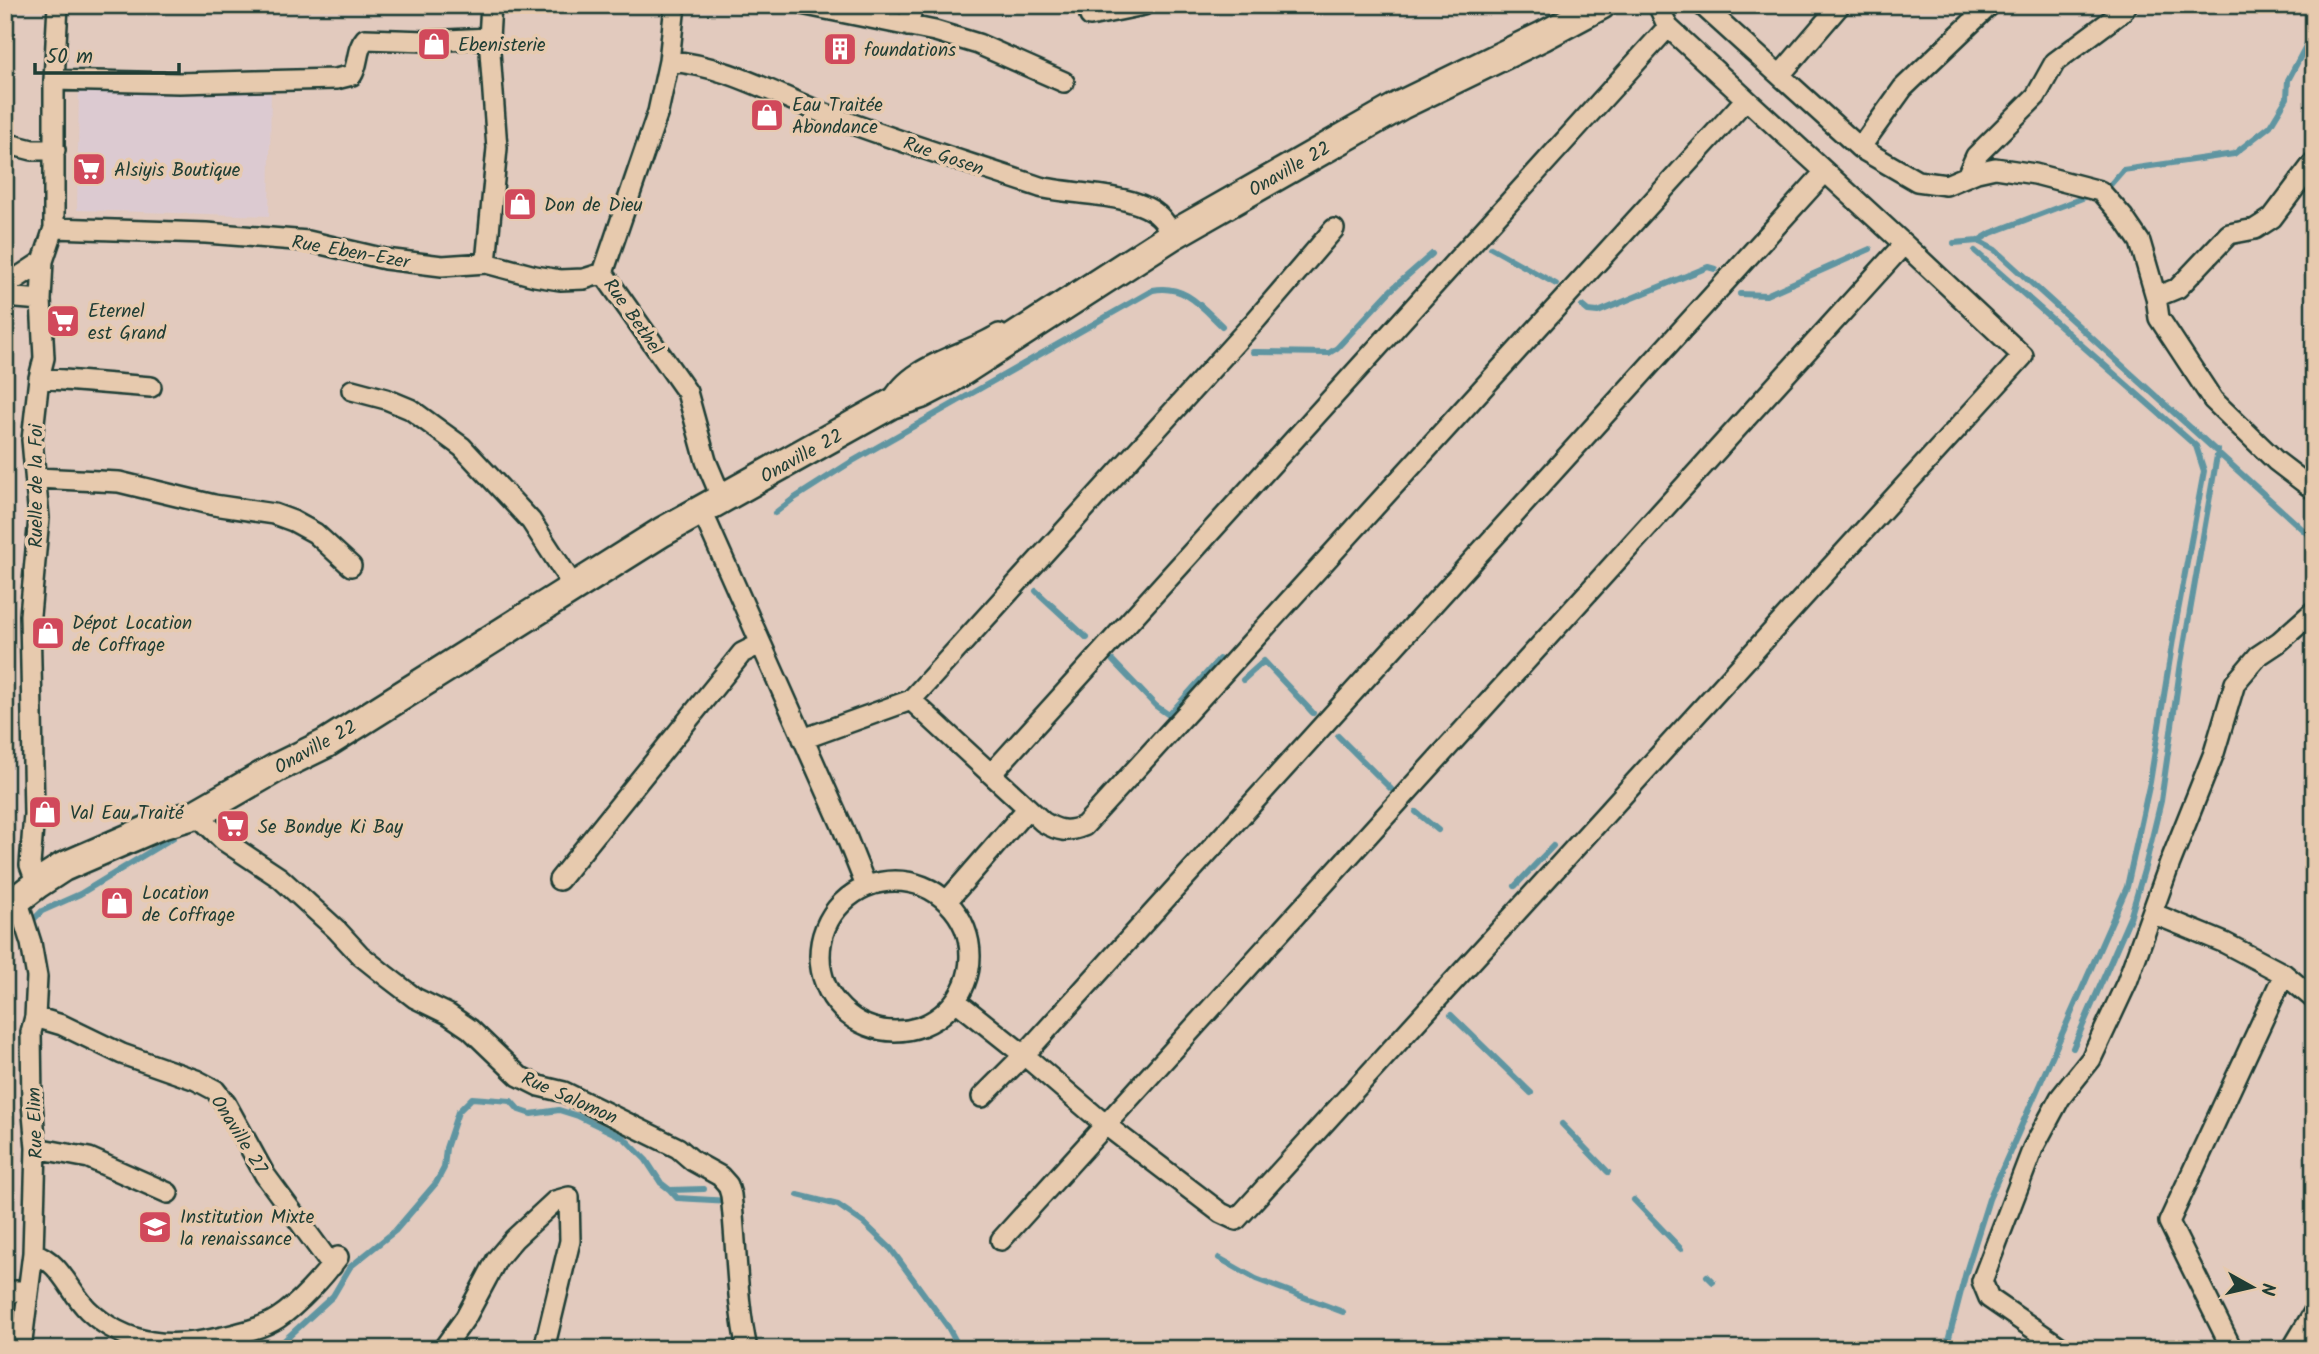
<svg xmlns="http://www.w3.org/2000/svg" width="2319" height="1354" viewBox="0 0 2319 1354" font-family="Kalam,sans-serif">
  <rect width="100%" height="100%" fill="#e2cabe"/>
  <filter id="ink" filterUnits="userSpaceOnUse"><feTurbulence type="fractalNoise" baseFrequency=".0143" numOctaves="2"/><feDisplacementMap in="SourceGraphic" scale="14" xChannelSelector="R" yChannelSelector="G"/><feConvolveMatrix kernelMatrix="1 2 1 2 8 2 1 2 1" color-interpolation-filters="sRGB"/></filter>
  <g filter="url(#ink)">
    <path fill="#dccad1" d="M79,89L271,93L269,216L77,210Z"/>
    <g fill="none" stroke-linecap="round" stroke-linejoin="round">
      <path stroke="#5e95a1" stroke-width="6" d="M2102,189L2110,185L2123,170L2234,154L2270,126L2287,98L2288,80L2314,31
        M1978,241L1995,250L2312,538
        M1954,243L1978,241L1991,233L2093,194
        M1491,248L1556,284
        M1740,294L1766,295L1870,249
        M1582,306L1588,311L1598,312L1708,267L1715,269
        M1253,352L1329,353L1337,348L1391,290L1432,254
        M775,513L793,499L851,462L1153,290C1184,284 1201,306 1222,326
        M1036,591L1087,638
        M1113,661L1156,706L1169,715L1219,659L1222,661
        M1243,680L1264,661L1313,713
        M1338,736L1391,789
        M1416,812L1438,830
        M1515,886L1553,846
        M5,934L35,918L42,911L80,894L174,837
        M1451,1015L1531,1093
        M2073,1048L2131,915L2145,867L2161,801L2181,663L2218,450
        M1562,1124L1608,1172
        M670,1190L677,1198L730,1201
        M798,1195L838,1205L864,1223L891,1249L948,1327L960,1349
        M1634,1200L1681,1249
        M1219,1258L1256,1279L1343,1312
        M1707,1276L1713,1282
        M275,1349L333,1296L350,1267L395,1231L436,1183L444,1168L446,1148L458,1112L472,1098L511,1101L519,1110L531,1114L559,1110L578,1116L624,1138L646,1160L661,1183L670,1190L704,1189
        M1946,1349L1966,1272L1989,1199L2127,887L2150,782L2175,627L2204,471L2196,446L1975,251"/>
      <g stroke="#1f3d34" stroke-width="24">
        <path id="street" d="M675,5L669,61L658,112L603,273L687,392L706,461L722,499
          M806,5L935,31L978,44L1064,82
          M1658,5L1668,27
          M1702,5L1860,148L1917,181L1946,185L1977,172L1995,168L2035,174L2100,191L2123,217L2140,242L2156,297L2159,318L2213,400L2276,461L2314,490
          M1090,16L1144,5
          M908,26L913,5
          M669,61C728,65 781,98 836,118C903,143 972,164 1040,187C1072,195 1138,193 1160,217C1165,222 1169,229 1173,235
          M1780,75L1840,5
          M54,80L179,83L336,79L352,75C359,64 356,49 365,39L427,41L489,38
          M5,143L32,150H55
          M1860,148L1903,88L1990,5
          M1967,176L1976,156L2036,96L2055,62L2122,12L2127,5
          M54,228L206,233L308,241L385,259L442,266L486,263L535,276L560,280L584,279L603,273
          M486,263L497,148L489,38L491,5
          M5,286L43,261
          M5,297L41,300
          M2156,297L2178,288L2229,234L2255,229L2272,218L2314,162
          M39,378L151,387
          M352,390L386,399L410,409L462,447L531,521L574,587
          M891,403C910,363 965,356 999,334
          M37,478L119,482L214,505L274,514L293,521L315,533L351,566
          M702,511L842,826L866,886
          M911,700L1043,822C1058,831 1067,833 1084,826L1746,99L1904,244L1001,1240
          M803,739L911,700L1256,320L1334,229
          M992,773L1668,27L1746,99
          M196,814L223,840L280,878L337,930L360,955L385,975L415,998L448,1014L470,1029L519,1076L539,1086L564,1092L678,1148L693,1161L720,1176L728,1185L731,1195C737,1247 736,1298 747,1349
          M559,880L742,653L760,644
          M820 956a75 75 0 1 1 150 0a75 75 0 1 1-150 0Z
          M37,884L30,865L34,814L30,615L39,518L32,440L39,378L44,358L41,300L43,261L54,228V80L58,5
          M17,899L31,943L37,977L35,1017L31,1032L32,1103L36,1148L33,1253L21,1349
          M947,901L1028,808
          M2152,913L2225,943L2284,974L2314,999
          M956,1001L1024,1055L1107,1126L1221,1213L1236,1220L2023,356L1904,244
          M35,1017L62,1025L122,1054L196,1080L215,1090L226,1104L265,1175L332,1266
          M982,1097L1024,1055L1825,172
          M36,1148L89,1158L168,1193
          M33,1253C60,1261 69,1291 88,1310C127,1347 173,1349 223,1337C240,1333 263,1328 278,1318C298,1305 324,1276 338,1257
          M5,1295L15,1291H28
          M443,1349L466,1317L497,1259L514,1239L555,1201L569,1197L570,1241L544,1349
          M2063,1349L1989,1298L1982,1281L2033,1148L2060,1098L2091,1059L2127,982L2170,863L2214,753L2235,683L2258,656L2279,642L2314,611
          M2232,1349L2169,1222L2284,974
          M2292,1349L2314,1312"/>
      </g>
      <g stroke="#1f3d34" stroke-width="33">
        <path id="secondary" d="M5,909L37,884L63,867L160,825L196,814L276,768L325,744L662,532L891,404L921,394L950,379L1173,235L1401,105L1543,36L1601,5"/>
      </g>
      <use href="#street" stroke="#e7caae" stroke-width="19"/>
      <use href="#secondary" stroke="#e7caae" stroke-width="28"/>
    </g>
  </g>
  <defs>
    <g id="shop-square" transform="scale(1.75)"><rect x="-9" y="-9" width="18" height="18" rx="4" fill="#d1495b" stroke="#e7caae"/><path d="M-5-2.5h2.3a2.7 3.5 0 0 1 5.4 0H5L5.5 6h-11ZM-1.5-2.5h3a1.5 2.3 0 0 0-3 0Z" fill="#fff"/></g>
    <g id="building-square" transform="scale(1.75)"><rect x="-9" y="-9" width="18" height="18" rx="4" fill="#d1495b" stroke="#e7caae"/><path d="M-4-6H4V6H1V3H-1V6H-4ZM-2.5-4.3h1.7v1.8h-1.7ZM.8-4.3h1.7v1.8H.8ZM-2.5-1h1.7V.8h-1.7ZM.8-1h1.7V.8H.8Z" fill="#fff"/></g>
    <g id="supermarket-square" transform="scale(1.75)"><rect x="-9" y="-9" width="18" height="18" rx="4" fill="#d1495b" stroke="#e7caae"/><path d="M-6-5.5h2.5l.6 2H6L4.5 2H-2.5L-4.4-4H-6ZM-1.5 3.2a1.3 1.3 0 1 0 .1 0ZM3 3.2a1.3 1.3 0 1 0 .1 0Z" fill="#fff"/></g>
    <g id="school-square" transform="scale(1.75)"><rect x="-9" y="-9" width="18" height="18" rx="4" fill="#d1495b" stroke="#e7caae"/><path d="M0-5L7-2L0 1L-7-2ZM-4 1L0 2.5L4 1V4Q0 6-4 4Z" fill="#fff"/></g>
  </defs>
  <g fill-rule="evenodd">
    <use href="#shop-square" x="434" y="44"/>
    <use href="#building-square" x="840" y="49"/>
    <use href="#shop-square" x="767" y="115"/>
    <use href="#supermarket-square" x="89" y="169"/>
    <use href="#shop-square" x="520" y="204"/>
    <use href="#supermarket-square" x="63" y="321"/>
    <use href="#shop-square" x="48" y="633"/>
    <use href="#shop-square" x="45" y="812"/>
    <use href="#supermarket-square" x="233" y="826"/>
    <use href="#shop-square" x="117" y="903"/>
    <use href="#school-square" x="155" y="1227"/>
  </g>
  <g text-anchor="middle" stroke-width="7" stroke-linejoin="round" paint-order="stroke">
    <g font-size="19" fill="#1f3d34" stroke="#e7caae" text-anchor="start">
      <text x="458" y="51">Ebenisterie</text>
      <text x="864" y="56">foundations</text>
      <text x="792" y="111">Eau Traitée<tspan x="792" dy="22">Abondance</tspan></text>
      <text x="114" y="176">Alsiyis Boutique</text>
      <text x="544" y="211">Don de Dieu</text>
      <text x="88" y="317">Eternel<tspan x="88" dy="22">est Grand</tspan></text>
      <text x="72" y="629">Dépot Location<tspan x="72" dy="22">de Coffrage</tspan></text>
      <text x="70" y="819">Val Eau Traité</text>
      <text x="258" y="833">Se Bondye Ki Bay</text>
      <text x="142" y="899">Location<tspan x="142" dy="22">de Coffrage</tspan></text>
      <text x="180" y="1223">Institution Mixte<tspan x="180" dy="22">la renaissance</tspan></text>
    </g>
    <g font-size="19" fill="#1f3d34" stroke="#e7caae">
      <text transform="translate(944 155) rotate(19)" y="7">Rue Gosen</text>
      <text transform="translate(1289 168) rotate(-30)" y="7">Onaville 22</text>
      <text transform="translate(351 251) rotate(10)" y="7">Rue Eben-Ezer</text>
      <text transform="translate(634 316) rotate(55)" y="7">Rue Bethel</text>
      <text transform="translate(801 455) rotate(-29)" y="7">Onaville 22</text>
      <text transform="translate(35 486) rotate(-90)" y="7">Ruelle de la Foi</text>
      <text transform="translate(315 746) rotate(-29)" y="7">Onaville 22</text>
      <text transform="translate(570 1097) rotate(24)" y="7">Rue Salomon</text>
      <text transform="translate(34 1123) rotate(-92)" y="7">Rue Elim</text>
      <text transform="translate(240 1134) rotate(58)" y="7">Onaville 27</text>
    </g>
  </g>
  <rect width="2319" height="1354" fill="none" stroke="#e7caae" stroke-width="28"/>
  <rect x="14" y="14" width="2291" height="1326" fill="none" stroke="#1f3d34" stroke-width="2.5" filter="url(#ink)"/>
  <g transform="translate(2252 1287) rotate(98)" stroke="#e7caae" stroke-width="5" paint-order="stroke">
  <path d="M0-5L12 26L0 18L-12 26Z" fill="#1f3d34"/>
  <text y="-10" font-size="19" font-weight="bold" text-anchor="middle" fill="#1f3d34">N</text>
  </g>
  <path d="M35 63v10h144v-10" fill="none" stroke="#1f3d34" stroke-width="3.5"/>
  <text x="46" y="63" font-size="21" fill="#1f3d34" stroke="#e7caae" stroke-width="5" paint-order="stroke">50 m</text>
</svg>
